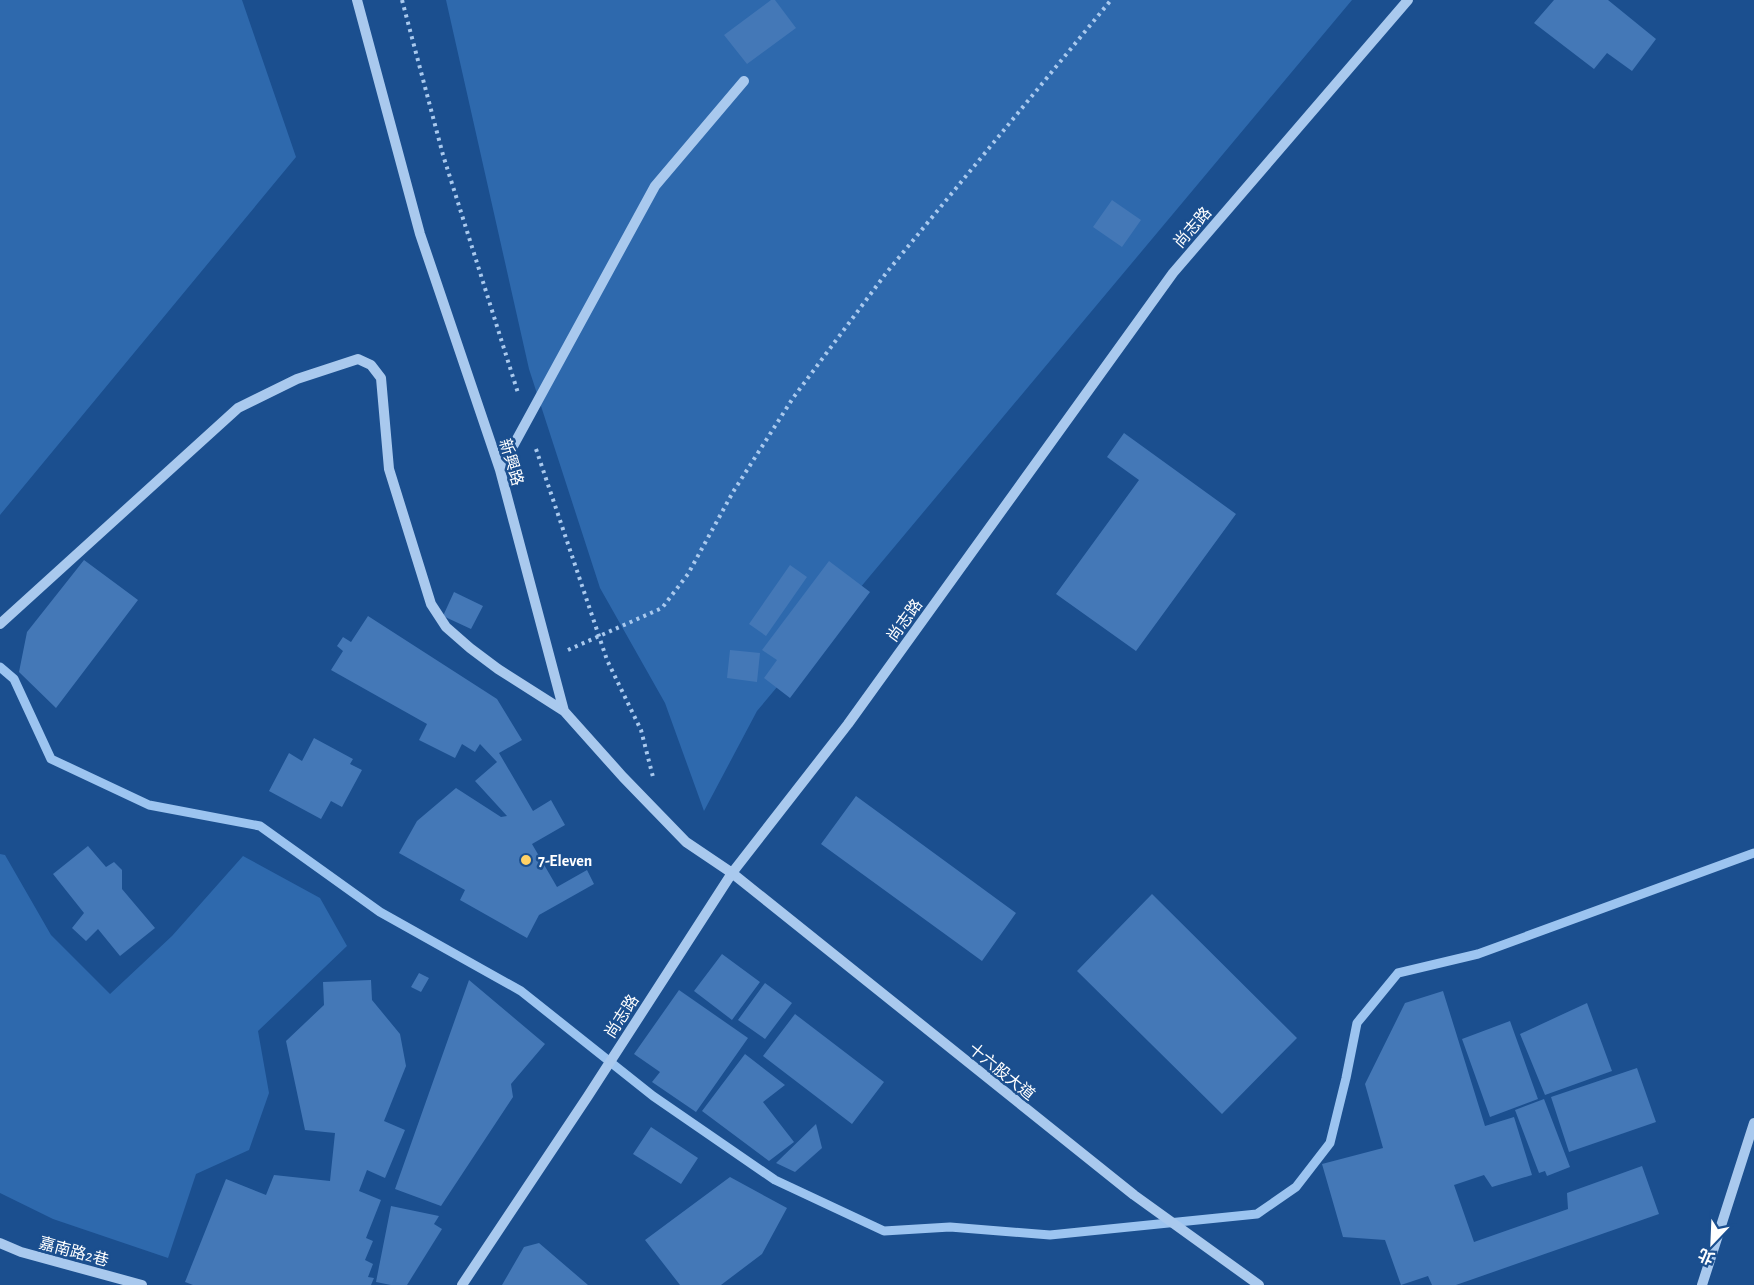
<svg xmlns="http://www.w3.org/2000/svg" width="1754" height="1285" viewBox="0 0 1754 1285" font-family="'Alegreya Sans','Noto Sans TC',sans-serif">
  <rect width="100%" height="100%" fill="#1b4f8f"/>
  <path fill="#2e69ad" d="M0,0H242L296,157L0,515Z
    M446,0H1352L757,711L704,811L665,703L600,588L529,369Z
    M0,854L5,855L51,935L110,994L172,936L243,856L320,898L347,946L258,1031L269,1093L249,1150L196,1174L168,1258L53,1219L0,1193Z"/>
  <g fill="none" stroke-linecap="round" stroke-linejoin="round">
    <path stroke="#9cc4f0" stroke-width="9" d="M0,667L14,679L51,759L149,805L260,826L380,912L521,991L653,1096L775,1180L884,1231L950,1227L1050,1235L1257,1214L1296,1187L1330,1143L1346,1078L1357,1023L1398,973L1478,954L1754,853"/>
  </g>
  <path fill="#4478b7" d="M771,0H775L796,28L747,64L724,35Z
    M1554,0H1608L1656,39L1632,71L1607,53L1594,69L1534,23Z
    M1112,200L1141,220L1122,247L1093,227Z
    M1124,433L1236,514L1136,651L1056,594L1139,480L1107,457Z
    M84,560L138,600L56,708L19,672L27,632Z
    M829,561L870,592L790,698L764,678L777,660L762,650Z
    M790,565L807,577L766,636L749,624Z
    M454,592L483,606L471,629L443,616Z
    M368,616L497,699L522,740L499,753L533,811L551,800L565,825L532,844L557,887L587,870L594,884L539,915L527,938L460,900L465,890L399,853L417,821L456,788L501,817L507,816L475,781L497,762L480,744L475,752L462,744L455,758L419,740L427,724L331,670L343,651L337,646L343,637L351,642Z
    M730,650L760,653L757,682L727,678Z
    M314,738L353,759L350,764L362,770L342,807L331,801L321,819L269,791L289,753L302,761Z
    M856,796L1016,913L982,961L821,844Z
    M88,846L106,867L114,862L122,870V889L155,928L120,956L98,929L86,941L72,928L84,913L53,874Z
    M1152,894L1297,1038L1222,1114L1077,971Z
    M722,954L760,982L732,1020L694,991Z
    M419,973L429,978L421,992L411,987Z
    M371,980L372,1000L400,1034L406,1066L384,1121L405,1130L385,1178L367,1170L359,1191L381,1200L366,1238L373,1241L365,1260L373,1264L368,1277L374,1278L371,1285H193L185,1282L226,1179L266,1195L274,1175L330,1181L335,1133L305,1130L286,1041L324,1005L323,982Z
    M469,980L545,1044L511,1084L513,1097L441,1206L395,1189Z
    M765,983L792,1003L765,1039L738,1020Z
    M679,990L748,1038L696,1112L652,1082L660,1072L634,1054Z
    M1443,991L1485,1126L1514,1117L1532,1175L1492,1187L1484,1175L1454,1185L1474,1242L1568,1209L1567,1193L1642,1166L1659,1214L1456,1285H1432L1428,1276L1401,1285L1385,1240L1343,1237L1322,1164L1383,1148L1365,1084L1405,1003Z
    M1587,1003L1612,1071L1545,1095L1520,1034Z
    M795,1014L884,1082L852,1124L763,1056Z
    M1510,1021L1538,1099L1490,1117L1462,1039Z
    M745,1054L785,1085L763,1102L794,1142L769,1161L702,1111Z
    M1637,1068L1656,1122L1569,1152L1551,1097Z
    M1544,1099L1570,1167L1547,1176L1545,1171L1539,1173L1515,1110Z
    M816,1124L822,1148L795,1172L776,1163Z
    M651,1127L698,1158L681,1184L633,1154Z
    M730,1177L787,1208L762,1254L721,1285H680L645,1240Z
    M391,1206L439,1216L434,1224L442,1229L407,1285H391L376,1282Z
    M539,1243L588,1285H502L524,1247Z"/>
  <g fill="none" stroke-linecap="round" stroke-linejoin="round">
    <path stroke="#a9c9ee" stroke-width="4" stroke-dasharray="3 4.5" stroke-linecap="butt" d="M402,0L443,155L518,393
      M536,449L607,660L641,730L653,777
      M568,650L662,608L688,574L733,492L793,398L887,272L1111,0"/>
    <path stroke="#a9c9ee" stroke-width="10" d="M357,0L420,234L500,470L564,711L623,777L686,842L732,873L1134,1195L1259,1285
      M500,470L655,186L744,81
      M0,624L238,408L297,379L358,359L371,365L381,378L389,469L431,604L446,627L470,648L498,669L564,711
      M0,1243L21,1252L142,1285
      M462,1285L588,1096L732,873L848,724L1173,273L1408,0
      M1702,1285L1754,1123"/>
  </g>
  <circle fill="#ffd166" stroke="#1b4f8f" stroke-width="2" cx="526" cy="860" r="6"/>
  <g text-anchor="middle" stroke-width="5" stroke-linejoin="round" paint-order="stroke">
    <g font-size="16" fill="#fff" stroke="#1b4f8f">
      <text transform="translate(1192 227) rotate(-49)" y="6">尚志路</text>
      <text transform="translate(512 462) rotate(73)" y="6">新興路</text>
      <text transform="translate(904 620) rotate(-54)" y="6">尚志路</text>
      <text transform="translate(621 1016) rotate(-57)" y="6">尚志路</text>
      <text transform="translate(1002 1071) rotate(39)" y="6">十六股大道</text>
      <text transform="translate(74 1251) rotate(15)" y="6">嘉南路2巷</text>
    </g>
    <g font-size="16" font-weight="bold" fill="#fff" stroke="#1b4f8f" text-anchor="start">
      <text x="538" y="866">7-Eleven</text>
    </g>
  </g>
  <g transform="translate(1712 1243) rotate(203)" stroke="#1b4f8f" stroke-width="4.5" paint-order="stroke">
  <path d="M0-4.5L10 22L0 15L-10 22Z" fill="#ffffff"/>
  <text y="-9" font-size="16" font-weight="bold" text-anchor="middle" fill="#ffffff">北</text>
  </g>
</svg>
